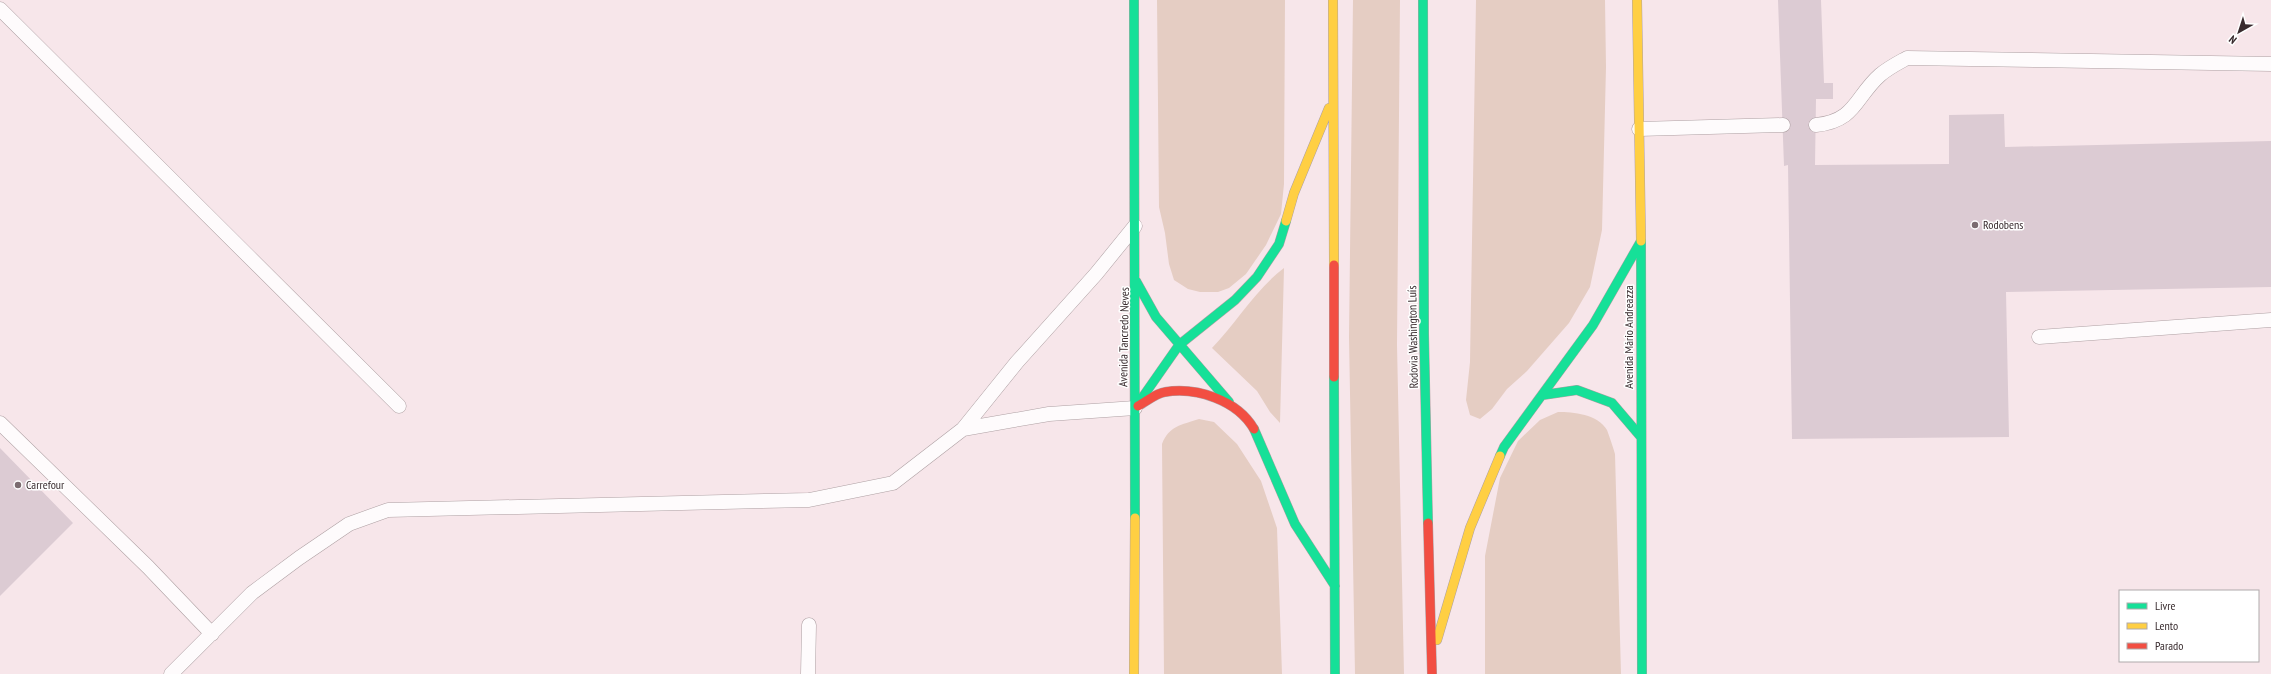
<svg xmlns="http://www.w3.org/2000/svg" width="2271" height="674" viewBox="0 0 2271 674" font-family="'PT Sans Narrow',sans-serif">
  <rect width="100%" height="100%" fill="#f7e6ea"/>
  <path fill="#e5cdc3" d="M1157,0H1285L1284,184L1281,214L1266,245L1246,274L1229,288L1218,292H1200L1188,289L1174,280L1169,264L1165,233L1159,207Z
    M1353,0H1400L1397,345L1404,674H1355L1349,337Z
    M1476,0H1605L1606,67L1602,230L1590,287L1569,323L1527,371L1507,389L1492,409L1480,419L1470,415L1466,400L1470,362Z
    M1284,268L1280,423L1270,412L1257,391L1212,348C1237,322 1256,289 1284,268Z
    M1558,412C1573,412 1598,414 1607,430C1610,438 1613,447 1615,454L1621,674H1485V556L1500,478L1518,441L1540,420Z
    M1199,419L1214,422L1237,444L1261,481L1277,528L1282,674H1164L1162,444C1169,426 1181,425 1199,419Z"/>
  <path fill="#dccbd3" d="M1778,0H1821L1824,83H1833V99H1816L1815,165L1949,164V115L2004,114L2005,147L2271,141V287L2006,292L2009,437L1792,439L1788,165L1784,166Z
    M0,448L73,523L0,596Z"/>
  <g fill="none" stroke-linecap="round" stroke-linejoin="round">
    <g stroke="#aea0a3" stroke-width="15">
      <path id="lane" d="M0,9L399,406
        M1816,125C1856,121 1855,97 1880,75C1888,68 1898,63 1907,58L2271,64
        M1639,129L1783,125
        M2039,337L2271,320
        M0,423L148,567L212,634
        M963,429L1049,414L1135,408
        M171,674L252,593L299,558L349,524L388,510L809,500L893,483L963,429L1017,362L1096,274L1135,226
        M808,674L809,625"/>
    </g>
    <g stroke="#aea0a3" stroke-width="10">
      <path id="fast" d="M1134,0L1135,518
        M1423,0L1424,334L1428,523
        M1641,241L1642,674
        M1136,281L1156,317L1229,402
        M1334,377L1335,674
        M1543,395L1577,390L1612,403L1641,437
        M1135,408L1179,345L1235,300L1257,277L1279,244L1286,221
        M1254,429L1295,524L1335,586
        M1500,456L1504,447L1593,325L1641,241"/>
    </g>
    <g stroke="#aea0a3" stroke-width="10">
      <path id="slow" d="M1333,0L1334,265
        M1637,0L1641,241
        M1286,221L1294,193L1329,108
        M1437,640L1470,528L1500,456
        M1134,674L1135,518"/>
    </g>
    <g stroke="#aea0a3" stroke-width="10">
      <path id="jam" d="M1334,265V377
        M1138,406C1146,402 1156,393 1165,392C1197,387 1237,400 1254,429
        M1428,523L1432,674"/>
    </g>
    <use href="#lane" stroke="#fefbfc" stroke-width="14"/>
    <use href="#fast" stroke="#16e098" stroke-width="9"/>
    <use href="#slow" stroke="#ffcf43" stroke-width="9"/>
    <use href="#jam" stroke="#f24e42" stroke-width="9"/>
  </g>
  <g fill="#7b6c70" stroke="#fff" stroke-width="1.5">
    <circle cx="1975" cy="225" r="4"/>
    <circle cx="18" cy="485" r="4"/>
  </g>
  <g text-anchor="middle" stroke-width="3" stroke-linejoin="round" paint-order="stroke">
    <g font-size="12" fill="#382b2e" stroke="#fff" text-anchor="start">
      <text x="1983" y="229">Rodobens</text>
      <text x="26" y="489">Carrefour</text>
    </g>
    <g font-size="12" fill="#382b2e" stroke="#fff">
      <text transform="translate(1124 337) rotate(-89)" y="4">Avenida Tancredo Neves</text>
      <text transform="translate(1413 337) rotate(-91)" y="4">Rodovia Washington Luís</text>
      <text transform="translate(1629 337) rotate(-90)" y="4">Avenida Mário Andreazza</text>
    </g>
  </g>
  <rect x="2119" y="590" width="140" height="72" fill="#ffffff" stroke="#afaaab"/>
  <rect x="2127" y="603" width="20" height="6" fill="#16e098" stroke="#afaaab"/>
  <text x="2155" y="610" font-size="12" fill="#382b2e">Livre</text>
  <rect x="2127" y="623" width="20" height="6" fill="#ffcf43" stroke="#afaaab"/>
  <text x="2155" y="630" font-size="12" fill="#382b2e">Lento</text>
  <rect x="2127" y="643" width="20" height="6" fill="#f24e42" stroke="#afaaab"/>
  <text x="2155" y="650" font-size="12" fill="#382b2e">Parado</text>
  <g transform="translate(2239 32) rotate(219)" stroke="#ffffff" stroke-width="3" paint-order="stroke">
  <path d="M0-3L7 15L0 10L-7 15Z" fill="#382b2e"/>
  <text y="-6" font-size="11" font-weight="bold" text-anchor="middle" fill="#382b2e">N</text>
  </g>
</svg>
